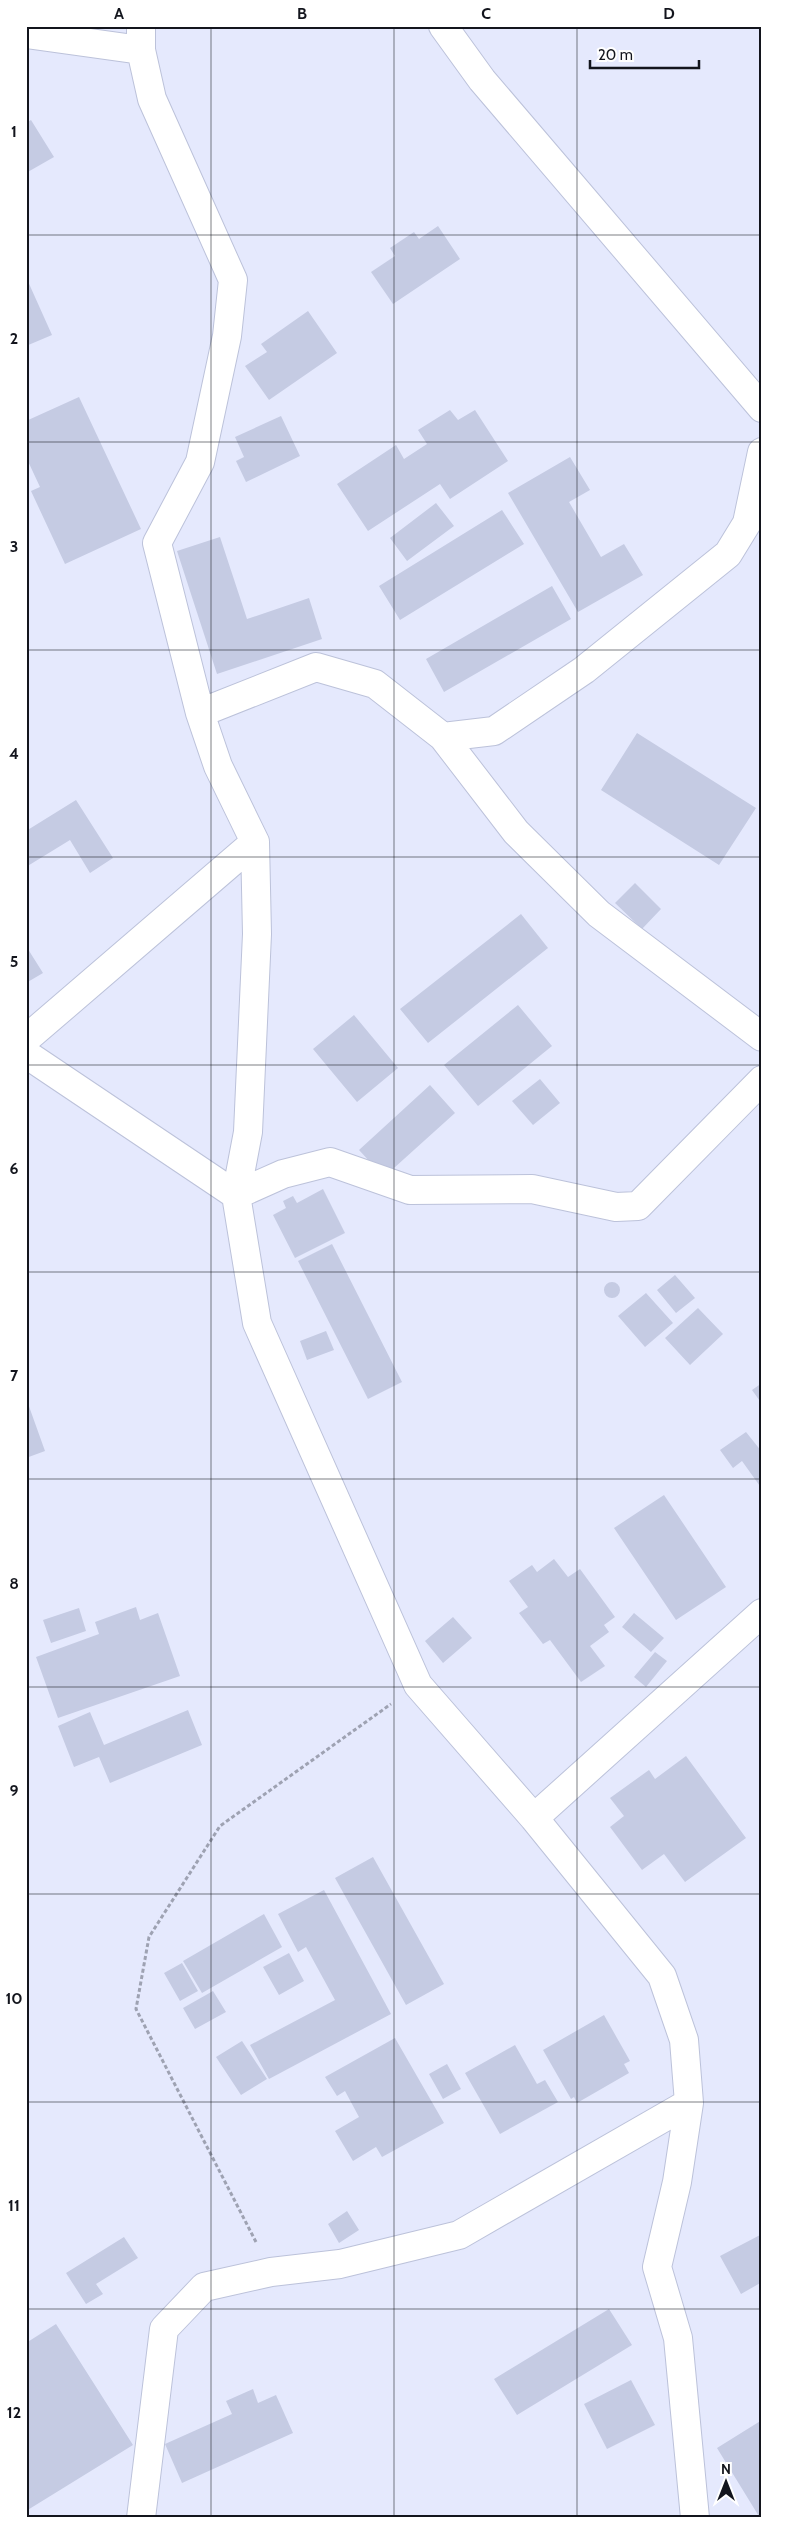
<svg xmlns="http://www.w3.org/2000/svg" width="788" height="2544" viewBox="0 0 788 2544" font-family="Cabin,sans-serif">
  <rect width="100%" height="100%" fill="#e5e9fd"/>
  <path fill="#c5cbe3" d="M31,120L54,157L26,173V123Z
    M438,226L460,259L393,304L371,272L395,256L390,248L414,232L419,239Z
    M26,277L52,335L26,346Z
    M308,311L337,353L269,400L245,366L267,352L261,344Z
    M79,397L141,529L65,564L31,491L40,487L26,457V421Z
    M450,410L458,420L475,410L508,461L450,499L440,484L368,531L337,484L396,445L404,459L427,444L418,430Z
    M281,416L300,456L246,482L236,461L244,457L235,437Z
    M570,457L590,490L569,502L601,557L624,544L643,575L578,612L508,493Z
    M436,503L454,526L407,561L390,538Z
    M502,510L524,544L400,620L379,586Z
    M220,537L247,619L309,598L322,639L217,674L177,551Z
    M552,586L571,619L444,692L426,659Z
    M637,733L756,808L719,865L601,790Z
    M76,800L113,858L90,873L70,840L26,867V831Z
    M635,883L661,909L642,929L615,903Z
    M521,914L548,948L428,1043L400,1009Z
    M26,946L43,973L26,983Z
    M518,1005L552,1046L478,1106L444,1065Z
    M354,1015L398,1068L357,1102L313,1049Z
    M540,1079L560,1103L533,1125L512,1101Z
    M430,1085L455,1113L384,1177L359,1150Z
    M323,1189L345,1233L295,1258L273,1215L286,1208L283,1201L293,1196L297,1203Z
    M332,1244L402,1382L368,1399L298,1261Z
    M675,1275L695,1298L676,1313L657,1290Z
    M604 1290a8 8 0 1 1 16 0a8 8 0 1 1-16 0Z
    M646,1293L673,1323L645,1347L618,1316Z
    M698,1308L723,1334L690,1365L665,1338Z
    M326,1331L334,1350L307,1360L300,1341Z
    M762,1383V1404L752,1390Z
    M26,1398L45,1451L26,1458Z
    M746,1432L762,1452V1489L742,1461L733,1468L720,1450Z
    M664,1495L726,1587L676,1620L614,1528Z
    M554,1559L568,1577L580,1569L615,1617L604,1625L609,1632L590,1646L605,1666L581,1682L550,1640L543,1644L519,1613L528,1607L509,1581L532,1565L537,1572Z
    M136,1607L140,1620L158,1613L180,1676L58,1718L36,1657L99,1634L95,1622Z
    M79,1608L86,1631L51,1643L43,1620Z
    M634,1613L664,1638L651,1652L622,1627Z
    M453,1617L472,1638L443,1663L425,1641Z
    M655,1652L667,1661L646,1687L634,1677Z
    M188,1710L202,1745L110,1783L99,1757L74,1767L58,1726L90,1712L104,1745Z
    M686,1756L746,1838L685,1882L664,1854L642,1870L610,1827L624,1816L610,1798L649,1770L655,1779Z
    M373,1857L444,1984L406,2005L335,1878Z
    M324,1890L391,2014L269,2079L250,2045L335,2000L306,1947L298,1952L278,1914Z
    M264,1914L282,1947L202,1993L183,1961Z
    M289,1953L304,1981L279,1995L263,1967Z
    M182,1963L198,1991L180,2001L164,1973Z
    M213,1991L226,2012L195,2029L183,2008Z
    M604,2015L630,2061L624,2064L629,2073L577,2103L574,2097L571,2099L543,2050Z
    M395,2038L444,2123L382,2157L376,2147L353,2161L335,2131L359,2117L345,2091L337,2096L325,2077Z
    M242,2041L267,2079L241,2095L216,2057Z
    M515,2045L537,2084L545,2080L558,2102L500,2134L465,2073Z
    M447,2064L461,2089L443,2099L429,2074Z
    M347,2211L359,2230L339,2243L328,2224Z
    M762,2234V2282L741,2294L720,2256Z
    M124,2237L138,2258L96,2284L103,2294L86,2304L66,2273Z
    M609,2309L632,2345L517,2415L494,2379Z
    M56,2324L133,2445L26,2511V2343Z
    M631,2380L655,2425L607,2449L584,2404Z
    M253,2389L258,2403L276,2395L293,2433L182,2483L165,2444L232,2414L226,2401Z
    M762,2420V2518H760L717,2448Z"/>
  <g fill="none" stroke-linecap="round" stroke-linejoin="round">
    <g stroke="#bcc2da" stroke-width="30">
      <path id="minor" d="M141,26V50L152,99L233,280L227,336L200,462L157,543L200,713L218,766L255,842L257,934L248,1132L236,1195L257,1323L418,1685L534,1818L662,1976L684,2040L689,2103L677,2182L657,2267L678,2338L695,2518
        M443,26L482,80L762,408
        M26,34L141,50
        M200,713L316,667L375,684L443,737L494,731L584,670L728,554L747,523L762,452
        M443,737L516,832L599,914L762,1037
        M26,1039L255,842
        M26,1054L236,1195L283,1174L330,1162L410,1190L532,1189L616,1207L638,1206L762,1080
        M534,1818L762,1613
        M141,2518L164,2329L204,2287L271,2272L340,2264L459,2235L689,2103"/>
    </g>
    <path stroke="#9ea2b2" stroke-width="3" stroke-dasharray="4 2.5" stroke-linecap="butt" d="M256,2242L136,2009L149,1937L220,1826L391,1704"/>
    <use href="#minor" stroke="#fff" stroke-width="28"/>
  </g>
  <path fill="none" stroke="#13151d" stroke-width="1" stroke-opacity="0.55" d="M211,26V2518M394,26V2518M577,26V2518M26,235H762M26,442H762M26,650H762M26,857H762M26,1065H762M26,1272H762M26,1479H762M26,1687H762M26,1894H762M26,2102H762M26,2309H762"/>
  <rect width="788" height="2544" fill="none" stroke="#ffffff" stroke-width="55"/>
  <g transform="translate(726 2482)" stroke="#ffffff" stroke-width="4" paint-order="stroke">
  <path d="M0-4L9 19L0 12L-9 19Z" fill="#13151d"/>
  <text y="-8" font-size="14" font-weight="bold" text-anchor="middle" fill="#13151d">N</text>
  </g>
  <path d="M590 60v8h109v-8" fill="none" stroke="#13151d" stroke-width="2.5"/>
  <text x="598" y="60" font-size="15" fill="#13151d" stroke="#ffffff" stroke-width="4" paint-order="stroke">20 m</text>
  <rect x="28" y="28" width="732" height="2488" fill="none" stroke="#13151d" stroke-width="2"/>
  <g font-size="16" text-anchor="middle" font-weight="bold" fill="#13151d">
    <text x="119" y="19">A</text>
    <text x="302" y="19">B</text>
    <text x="486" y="19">C</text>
    <text x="669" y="19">D</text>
    <text x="14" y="137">1</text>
    <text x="14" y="344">2</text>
    <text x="14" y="552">3</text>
    <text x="14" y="759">4</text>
    <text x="14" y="967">5</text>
    <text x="14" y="1174">6</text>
    <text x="14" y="1381">7</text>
    <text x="14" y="1589">8</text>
    <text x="14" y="1796">9</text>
    <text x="14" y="2004">10</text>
    <text x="14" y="2211">11</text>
    <text x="14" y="2418">12</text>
  </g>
</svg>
